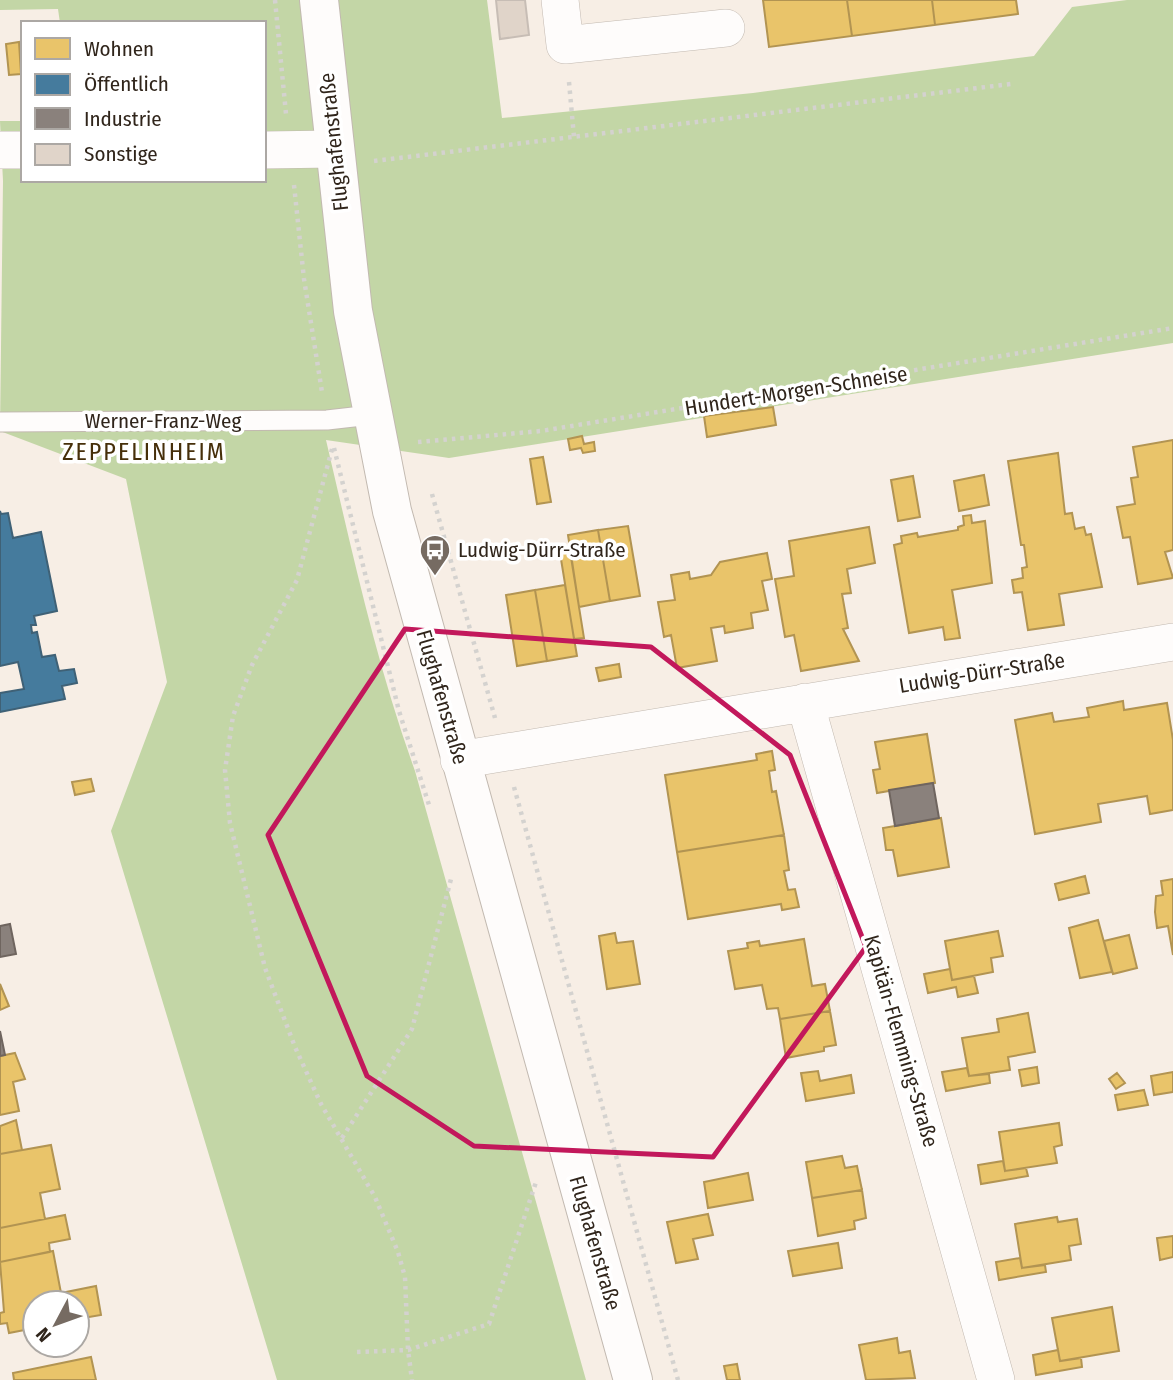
<svg xmlns="http://www.w3.org/2000/svg" width="1173" height="1380" viewBox="0 0 1173 1380" font-family="'Fira Sans Condensed',sans-serif">
  <rect width="100%" height="100%" fill="#f7eee5"/>
  <path fill="#c3d6a6" d="M0,0H487L502,118L753,93L1034,56L1072,7L1127,0H1173V343L449,458L326,440C352,551 376,663 415,771L586,1380H277L111,831L167,682L126,479L0,431L3,181L0,121H23V180H264V23H60L58,9L0,10Z"/>
  <path fill="#e9c46a" stroke="#b29452" stroke-width="2" d="M763,0H847L852,36L769,47Z
    M847,0H932L935,25L852,36Z
    M932,0H1016L1018,14L935,25Z
    M19,42L21,74L9,75L6,44Z
    M773,407L776,425L707,437L704,416Z
    M582,436L584,444L594,442L595,451L583,453L581,448L570,450L568,439Z
    M1173,440V550L1165,552L1173,578L1138,584L1130,537L1123,538L1117,507L1135,504L1131,478L1138,477L1133,447Z
    M1058,453L1065,514L1072,513L1075,529L1084,527L1086,535L1091,534L1102,587L1059,594L1064,625L1028,630L1022,592L1014,593L1012,580L1023,578L1022,568L1027,567L1024,545H1021L1008,461Z
    M543,457L551,502L537,504L530,459Z
    M984,475L989,505L959,511L954,481Z
    M913,476L920,517L898,521L891,480Z
    M971,515L972,523L985,521L992,583L952,590L960,638L945,640L943,627L909,633L894,545L902,543L901,536L917,533L918,537L958,530V527L964,525L963,516Z
    M628,526L640,596L610,601L598,530Z
    M869,527L875,563L847,569L851,593L842,594L848,628L843,629L859,661L801,671L794,635L785,637L775,579L794,576L789,541Z
    M598,530L610,601L579,607L568,535Z
    M570,551L584,638L574,639L560,553Z
    M767,553L772,579L762,581L768,610L751,613L753,628L725,633L724,626L711,628L717,661L677,668L671,635L664,637L658,602L675,600L671,575L689,572L690,579L711,575L720,562Z
    M565,585L577,656L547,661L535,590Z
    M535,590L547,661L517,666L506,595Z
    M619,664L621,677L599,681L596,668Z
    M1123,701L1124,710L1167,703L1173,740V810L1150,814L1147,796L1098,804L1101,822L1035,834L1015,720L1052,713L1054,722L1089,717L1087,708Z
    M927,734L935,783L877,793L873,770L880,769L875,742Z
    M772,751L775,770L769,771L772,792L776,791L784,835L677,852L665,775L757,760L756,754Z
    M91,779L94,791L75,795L72,782Z
    M941,818L949,867L898,876L893,850H886L883,828Z
    M784,835L789,870L784,871L788,890L795,889L799,907L782,910L781,904L688,919L677,852Z
    M1085,876L1089,893L1059,900L1055,884Z
    M1173,879V955L1168,926L1157,928L1155,912L1156,896L1163,895L1161,881Z
    M1098,920L1112,972L1080,978L1069,928Z
    M998,931L1003,956L991,958L993,972L952,980L945,941Z
    M615,933L617,943L633,941L640,984L607,989L599,936Z
    M1129,935L1137,968L1113,974L1104,941Z
    M804,939L812,986L825,984L830,1011L780,1019L778,1008L767,1009L762,985L735,989L728,951L748,948L747,943L759,941L760,946Z
    M950,969L952,980L974,976L978,993L958,997L956,987L928,993L924,974Z
    M0,984L9,1006L0,1010Z
    M830,1011L836,1045L824,1047V1051L786,1058L780,1019Z
    M1028,1013L1035,1052L1008,1057L1010,1070L969,1076L962,1038L999,1032L997,1019Z
    M15,1053L25,1079L13,1082L19,1111L0,1115V1056Z
    M1037,1067L1039,1083L1022,1086L1019,1070Z
    M967,1068L969,1076L989,1074L990,1083L946,1091L942,1072Z
    M818,1071L820,1081L851,1075L854,1093L806,1101L801,1073Z
    M1173,1072V1092L1154,1095L1151,1076Z
    M1117,1073L1125,1083L1116,1089L1109,1079Z
    M1144,1090L1148,1105L1118,1110L1115,1095Z
    M16,1120L22,1150L0,1154V1126Z
    M1059,1123L1062,1145L1054,1147L1057,1163L1005,1171L999,1132Z
    M51,1145L60,1189L40,1193L45,1219L0,1228V1154Z
    M842,1156L845,1168L857,1166L862,1190L812,1198L806,1162Z
    M1003,1161L1005,1171L1026,1168L1028,1176L981,1184L978,1165Z
    M748,1173L753,1200L708,1208L704,1182Z
    M862,1190L866,1218L854,1221L855,1229L818,1236L812,1198Z
    M708,1214L713,1235L693,1239L698,1259L676,1263L667,1222Z
    M65,1215L70,1239L49,1243L50,1252L0,1262V1228Z
    M1057,1217L1058,1222L1077,1219L1081,1244L1069,1246L1071,1260L1022,1268L1015,1224Z
    M1173,1236V1257L1160,1260L1157,1238Z
    M838,1243L842,1268L793,1276L788,1251Z
    M53,1251L61,1293L96,1286L101,1315L77,1319V1303H35V1328L9,1333L7,1323L0,1324V1313L4,1312L0,1262Z
    M1020,1258L1022,1268L1045,1265L1046,1272L999,1280L996,1262Z
    M1112,1307L1119,1351L1060,1361L1052,1318Z
    M897,1338L899,1353L910,1351L915,1378L866,1380L859,1345Z
    M1058,1350L1060,1361L1081,1358L1082,1367L1036,1375L1033,1355Z
    M91,1357L96,1380H14L13,1373Z
    M737,1364L740,1380H727L724,1366Z"/>
  <path fill="#457b9d" stroke="#3f6176" stroke-width="2" d="M0,511L1,514L8,513L13,538L41,532L57,611L34,616L36,625H31L32,633L37,632L42,657L55,655L59,671L74,669L77,683L62,686L65,699L0,712V693L24,689L18,662L0,666Z"/>
  <path fill="#8a817c" stroke="#6f655f" stroke-width="2" d="M933,783L939,818L895,826L889,790Z
    M10,924L16,954L0,957V926Z
    M0,1031L5,1055L0,1056Z"/>
  <path fill="#e0d4c9" stroke="#c7bdb5" stroke-width="2" d="M496,0H525L529,35L500,39Z"/>
  <g fill="none" stroke-linecap="round" stroke-linejoin="round">
    <g stroke="#c2b9b0" stroke-width="21">
      <path id="lane" d="M0,422L327,420L371,415"/>
    </g>
    <g stroke="#c2b9b0" stroke-width="38">
      <path id="street" d="M560,0L565,45L726,28
        M0,150H23
        M264,150L334,149
        M805,702L996,1380
        M459,760L1173,642"/>
    </g>
    <g stroke="#c2b9b0" stroke-width="40">
      <path id="secondary" d="M319,0L353,311L392,511L633,1380"/>
    </g>
    <path stroke="#d4d2cf" stroke-width="4.5" stroke-dasharray="3.5 5" stroke-linecap="butt" d="M275,0L286,114
      M569,82L574,137
      M374,161L1011,84
      M294,185L304,279L322,392
      M418,442L541,431L1173,328
      M334,448L399,711L430,808
      M332,449L297,580L252,665L233,716L225,770L230,823L265,968L295,1047L321,1104L375,1197L398,1252L405,1277L408,1350L412,1380
      M432,494L495,718
      M514,787L678,1380
      M342,1138L412,1029L451,879
      M357,1352L408,1350L489,1324L536,1182"/>
    <use href="#lane" stroke="#fefcfb" stroke-width="19"/>
    <use href="#street" stroke="#fefcfb" stroke-width="37"/>
    <use href="#secondary" stroke="#fefcfb" stroke-width="38"/>
  </g>
  <path fill="none" stroke="#c2185b" stroke-width="5" stroke-linejoin="round" d="M405,629L651,647L790,755L866,947L713,1157L474,1146L367,1076L268,835Z"/>
  <defs>
    <g id="bus-pin" transform="scale(1.575)"><path d="M0 17L-7.5 6A9.5 9.5 0 1 1 7.5 6Z" fill="#766b62" stroke="#fff"/><path d="M-5-6H5V4H4V6H2V4H-2V6H-4V4H-5ZM-3.5-4V0h7V-4ZM-3.5 1.2v1.5H-2V1.2ZM2 1.2v1.5H3.5V1.2Z" fill="#fff"/></g>
  </defs>
  <g fill-rule="evenodd">
    <use href="#bus-pin" x="435" y="550"/>
  </g>
  <g text-anchor="middle" stroke-width="7" stroke-linejoin="round" paint-order="stroke">
    <g font-size="21" fill="#30251b" stroke="#fff">
      <text transform="translate(334 142) rotate(-96)" y="7">Flughafenstraße</text>
      <text transform="translate(796 391) rotate(-9)" y="7">Hundert-Morgen-Schneise</text>
      <text x="163" y="428">Werner-Franz-Weg</text>
      <text transform="translate(982 673) rotate(-9)" y="7">Ludwig-Dürr-Straße</text>
      <text transform="translate(442 697) rotate(74)" y="7">Flughafenstraße</text>
      <text transform="translate(901 1041) rotate(74)" y="7">Kapitän-Flemming-Straße</text>
      <text transform="translate(595 1243) rotate(74)" y="7">Flughafenstraße</text>
    </g>
    <g font-size="21" fill="#30251b" stroke="#fff" text-anchor="start">
      <text x="458" y="557">Ludwig-Dürr-Straße</text>
    </g>
    <g font-size="24" letter-spacing="2" fill="#462f0a" stroke="#fff">
      <text x="144" y="460">ZEPPELINHEIM</text>
    </g>
  </g>
  <rect x="21" y="21" width="245" height="161" fill="#ffffff" stroke="#aca8a4" stroke-width="2"/>
  <rect x="35" y="38" width="35" height="21" fill="#e9c46a" stroke="#aca8a4" stroke-width="2"/>
  <text x="84" y="56" font-size="21" fill="#30251b">Wohnen</text>
  <rect x="35" y="74" width="35" height="21" fill="#457b9d" stroke="#aca8a4" stroke-width="2"/>
  <text x="84" y="91" font-size="21" fill="#30251b">Öffentlich</text>
  <rect x="35" y="108" width="35" height="21" fill="#8a817c" stroke="#aca8a4" stroke-width="2"/>
  <text x="84" y="126" font-size="21" fill="#30251b">Industrie</text>
  <rect x="35" y="144" width="35" height="21" fill="#e0d4c9" stroke="#aca8a4" stroke-width="2"/>
  <text x="84" y="161" font-size="21" fill="#30251b">Sonstige</text>
  <g transform="translate(56 1324) rotate(229)"><circle r="33" fill="#ffffff" stroke="#aca8a4" stroke-width="2"/>
  <path d="M0-5L12 26L0 18L-12 26Z" fill="#766b62"/>
  <text y="-10" font-size="19" font-weight="bold" text-anchor="middle" fill="#30251b">N</text>
  </g>
</svg>
